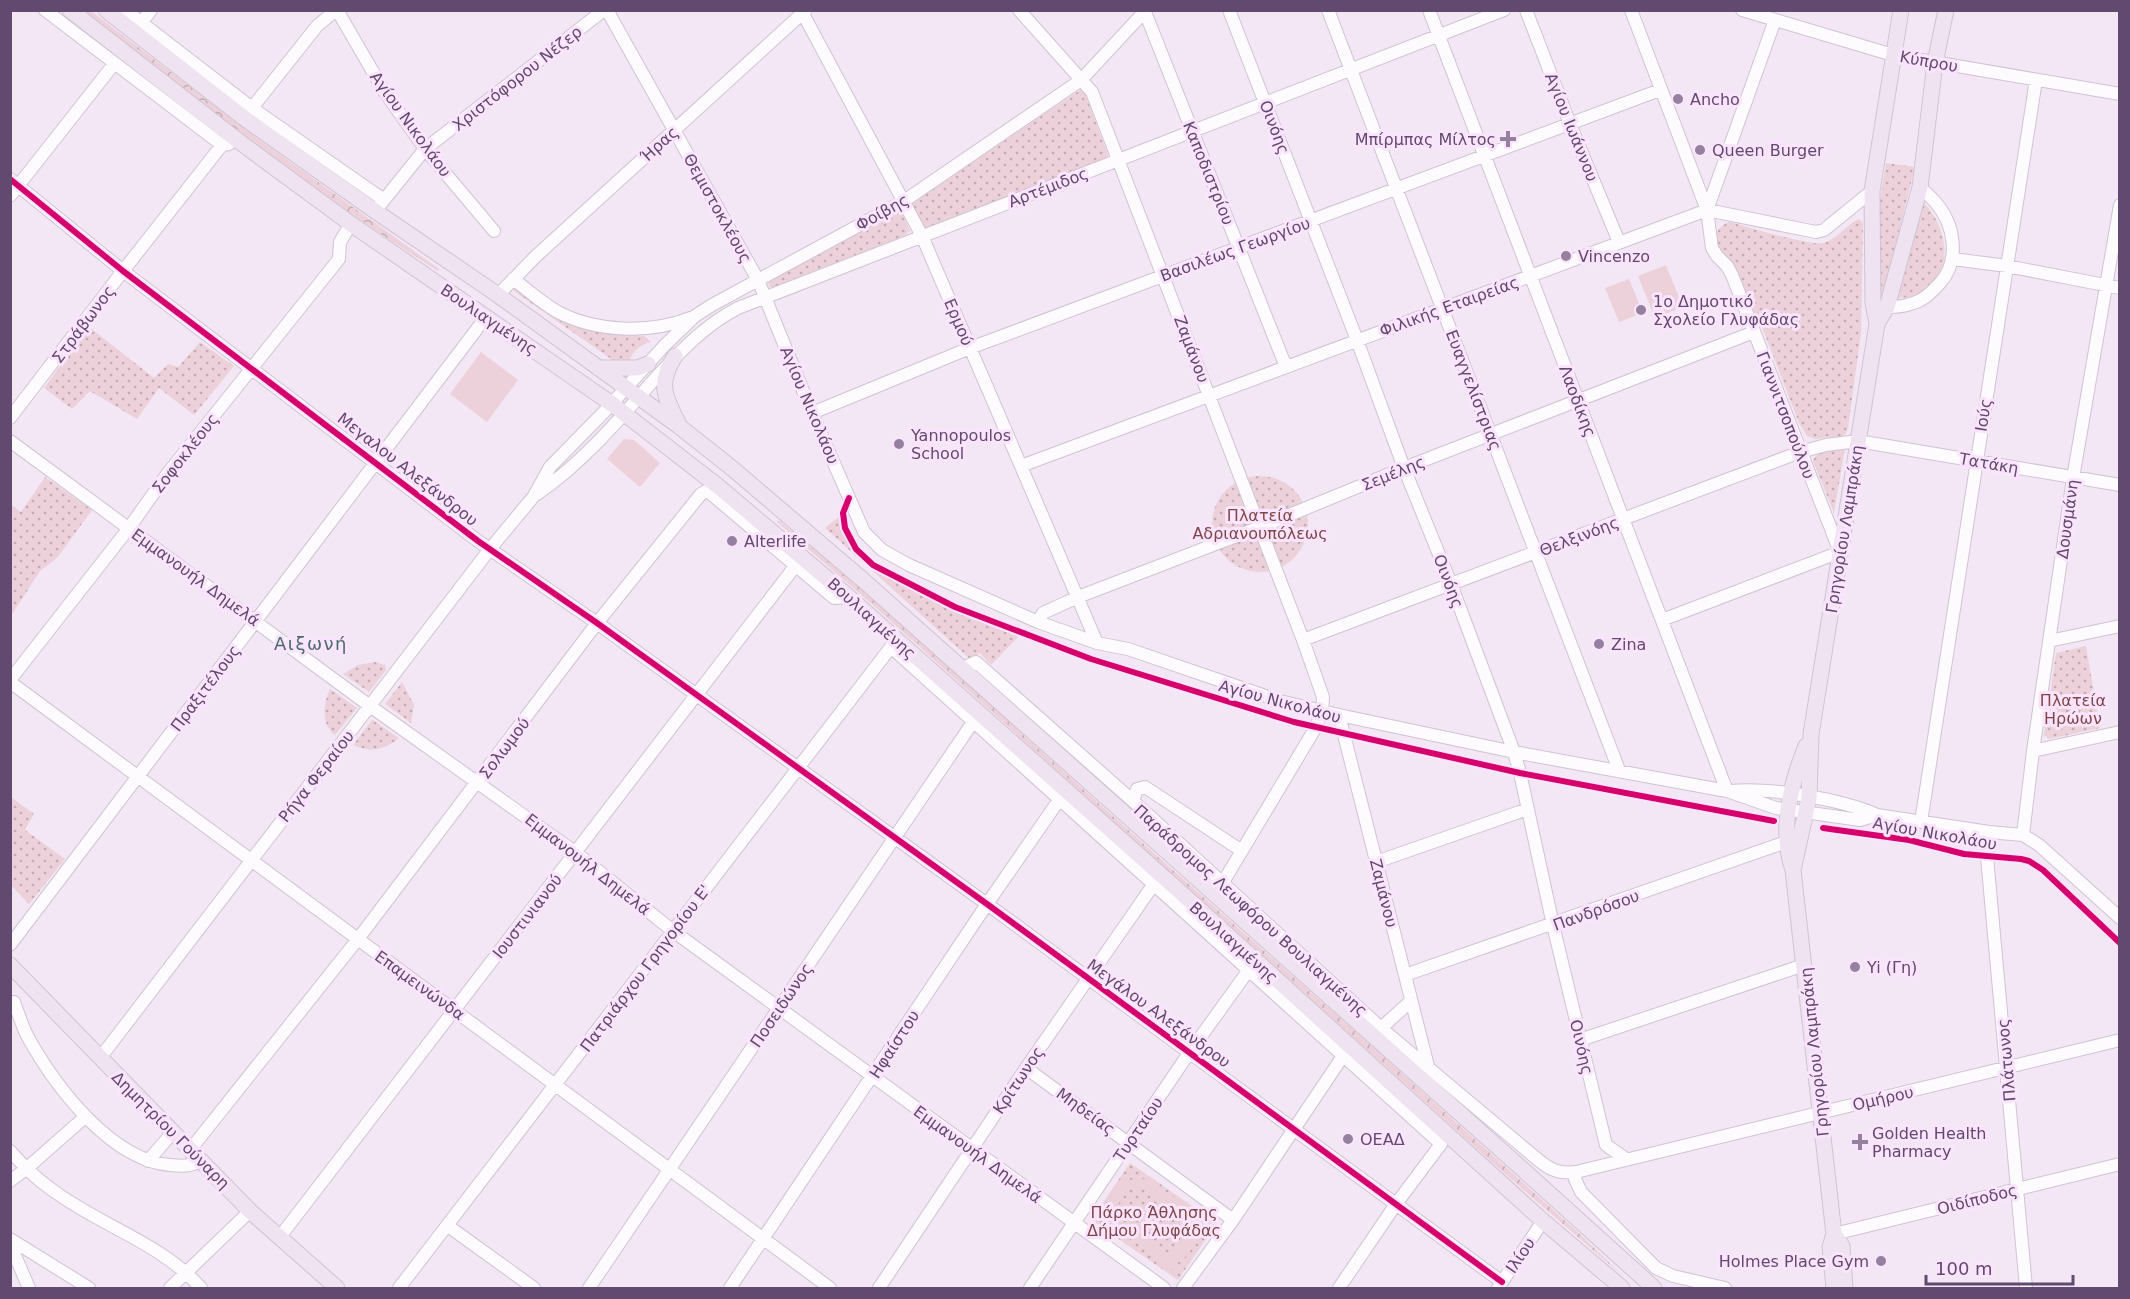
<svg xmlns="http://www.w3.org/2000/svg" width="2130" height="1299" viewBox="0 0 2130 1299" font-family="'DejaVu Sans',sans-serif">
  <defs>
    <pattern id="grass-dots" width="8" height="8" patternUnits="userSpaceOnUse" patternTransform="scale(1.5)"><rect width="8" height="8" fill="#ecd1da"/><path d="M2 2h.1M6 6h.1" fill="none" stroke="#c3acb5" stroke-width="1.8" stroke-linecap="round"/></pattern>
    <pattern id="forest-crowns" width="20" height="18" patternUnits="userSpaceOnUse" patternTransform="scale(1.5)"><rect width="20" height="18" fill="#ecd1da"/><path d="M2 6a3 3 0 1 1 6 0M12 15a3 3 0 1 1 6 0" fill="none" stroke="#c3acb5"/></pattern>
  </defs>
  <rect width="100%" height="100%" fill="#f3e6f5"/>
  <path fill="url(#grass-dots)" d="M1083,88L1110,160L926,231L912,203Z
    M1886,163L1915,167L1881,304H1879V206Z
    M1924,203C1956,236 1953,297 1897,298Z
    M901,211L910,231L902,237L771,288L769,285V282L896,212Z
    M1859,219L1863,223L1861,333L1848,428L1846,434L1837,439H1830L1829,437L1816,439L1807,436L1799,423L1760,322L1754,317C1745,300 1716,256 1715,239C1715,230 1723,224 1730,222C1747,227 1810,246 1824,243C1837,239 1846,225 1859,219Z
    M513,286L555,317L574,327L644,336L651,342C643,343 630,352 630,362L614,361L518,294L512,289Z
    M89,327L154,378L168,364L178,367L200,342L234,366L194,415L159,388L137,419L90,391L72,409L44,388Z
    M1845,448L1834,513L1813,461C1817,449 1833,450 1845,448Z
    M1212 524a48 48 0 1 1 96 0a48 48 0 1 1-96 0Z
    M45,477L92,510L57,558L40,571L11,616V505L21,512Z
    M841,515C843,530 849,545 859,556C873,570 893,579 910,587C947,604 983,620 1020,635L991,665L980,653L970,659L825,528Z
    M2086,646L2100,728L2049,739L2044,735L2056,653Z
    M375,662L385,665L386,670L369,692L343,674L358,665Z
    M402,682L414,705L411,723L385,704Z
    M330,689L357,708L335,735C321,725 323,703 330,689Z
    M372,720H373L399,738C384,750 371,753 353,745Z
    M11,797L34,814L25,830L65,859L29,904L11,885Z
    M1130,1163L1217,1223L1178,1280L1091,1220Z"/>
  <path fill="url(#forest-crowns)" d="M83,11H91L257,138L439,269L438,271C314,193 198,101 83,11Z
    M778,520L848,576L1155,854L1366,1041L1581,1235L1624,1277L1495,1165L874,606L777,522Z"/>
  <path fill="#ecd1da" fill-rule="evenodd" d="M1666,265L1683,307L1655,318L1638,276Z
    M1629,279L1643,313L1619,322L1605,288Z
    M481,352L518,380L487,422L450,394Z
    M624,439L634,440L660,463L640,487L607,459Z
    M1138,1178L1145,1179C1157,1187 1192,1206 1199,1216C1205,1225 1202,1234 1196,1242C1191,1250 1186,1259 1177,1263L1182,1266L1177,1273L1099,1216L1103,1210L1107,1212C1107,1197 1123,1179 1138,1178ZM1133,1187L1141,1188L1191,1222L1192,1232L1176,1253L1166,1254L1118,1218C1114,1206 1123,1193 1133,1187Z"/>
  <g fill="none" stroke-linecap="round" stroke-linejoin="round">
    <g stroke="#cfc4d3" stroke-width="14">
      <path id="minor" d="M45,10L222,145L229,144
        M125,10L252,108L384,200
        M337,10L384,91L425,149L494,231
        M607,10L758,280L812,413L864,532L882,550L909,565L1038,622L1097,643L1128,649L1280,701L1339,715L1514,752L1727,791L1776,808L1860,820L1877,815
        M801,10L922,236L1097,643
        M1019,10L1092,92L1303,640L1323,697L1322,711L1316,727L1222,884
        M1229,10L1357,340L1404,468L1451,584L1514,752L1520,773L1553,925L1606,1145L1626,1159
        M1328,10L1619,770
        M1429,10L1727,791
        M1526,10L1570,124L1619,242
        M1631,10L1707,210L1712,248L1717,256L1727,266L1732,275L1840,552L1662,620
        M1742,10L1893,55L2120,94
        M1145,12L1286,367
        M141,23L151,10
        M252,108L317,26L336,10
        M10,179L123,271L478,541L597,623L987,904L1502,1282
        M10,196L114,64
        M380,205L425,149L604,10
        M1707,210L1775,20
        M1953,259L2007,266L2120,288
        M513,279C528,290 542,303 558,312C596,332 650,334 690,318
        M498,295L535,257L806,10
        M1887,307C1894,307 1903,307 1910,304C1923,301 1931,293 1940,283C1960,261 1955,225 1936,203C1931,197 1925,192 1920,187
        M812,413L970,348L1660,90
        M10,418L123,271L222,145
        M10,441L370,706L576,853L673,931L1164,1288
        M1021,466L1707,210L1816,232L1824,230L1872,191
        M537,494C581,464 617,422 652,382C679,353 703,326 738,308L1504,10
        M1038,622L1043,613L1078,597L1260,527L1404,468L1754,332
        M1303,640L1800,452L1826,445L1858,441L2120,485
        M2049,641L2120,626
        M961,669L976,662L1133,801L1381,1028L1530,1153C1545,1166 1555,1175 1576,1172L2120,1040
        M10,680L129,528L168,473L339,259L340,242L351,224
        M10,682L830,1288
        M1339,715L1429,1070
        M2033,751L2120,732
        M1730,791C1769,787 1841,799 1877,815L1989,832L2023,835L2039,845L2120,918
        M1133,801L1137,789L1145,787L1242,851
        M1921,822L2036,80
        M1989,832L1987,857L2026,1288
        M2023,835L2033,751L2073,478L2120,205
        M1376,862L1528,809
        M10,945L486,317
        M1405,975L1786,842
        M14,1002C19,1015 23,1029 30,1041C57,1088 111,1160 170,1165C180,1166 192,1167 201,1160
        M1381,1028L1411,1001
        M1580,1040L1804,965
        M100,1058L490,549L534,496L550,467L604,412L665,345L695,316L712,305L904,201L1081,80L1146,10
        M1026,1068L1233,1220
        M190,1150L358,939L597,623L701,494L706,491L710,493L834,598L849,597
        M10,1151C23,1165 35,1178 51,1189C100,1226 160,1242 201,1288
        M148,1161L173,1132
        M1576,1172L1575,1179L1581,1192L1656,1268L1673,1276L1725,1288
        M10,1181L26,1169L85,1117
        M448,1226L534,1288
        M1834,1234L2120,1164
        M279,1238L796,565
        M10,1239L89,1288
        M10,1244L29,1288
        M170,1288L250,1211
        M399,1288L891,647L1441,1144L1396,1204L1339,1288
        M589,1288L973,722
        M730,1288L987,904L1059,800
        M879,1288L1026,1068L1158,878
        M1030,1288L1189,1053L1248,971
        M1183,1288L1233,1220L1343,1056
        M1498,1288L1543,1221"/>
    </g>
    <g stroke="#cfc4d3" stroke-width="17">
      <path id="major" d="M70,10L241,143L351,224L612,404L719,487L849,597L1178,890L1543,1221L1622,1288
        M106,10L244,118L375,211L498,295L680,427L733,469L863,580L1520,1167L1654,1288
        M1877,324L1887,307L1920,187L1935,63L1946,10
        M675,356C657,384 665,397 679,425
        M598,368H637L648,364
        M1806,746C1791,783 1779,831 1793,870L1832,1217L1834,1234L1830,1247L1834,1288
        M1793,870L1809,798L1811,734L1877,324L1873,303L1872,191L1901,10
        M10,965L250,1211L337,1288
        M1834,1234L1842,1246L1845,1288"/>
    </g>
    <use href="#minor" stroke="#fdfbfe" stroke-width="12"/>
    <use href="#major" stroke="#f0e3f1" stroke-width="15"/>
    <g stroke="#fbe5fe" stroke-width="10">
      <path id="cycleway" d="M10,179L123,271L478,541L597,623L987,904L1502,1282
        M849,498L843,513L845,528L856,549L873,565L955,607L1091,659L1294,722L1520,773L1774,821
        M1823,828L1909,840L1964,854L2021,859L2029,861L2043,870L2120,943"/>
    </g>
    <use href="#cycleway" stroke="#d6006c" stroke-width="6"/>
  </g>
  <g fill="#95809f" stroke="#fbe5fe" stroke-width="2">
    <circle cx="1678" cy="99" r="6"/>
    <path d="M1505 130h6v6h6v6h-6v6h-6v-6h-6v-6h6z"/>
    <circle cx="1700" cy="150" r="6"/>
    <circle cx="1566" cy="256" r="6"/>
    <circle cx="1641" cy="310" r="6"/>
    <circle cx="899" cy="444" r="6"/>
    <circle cx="732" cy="541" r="6"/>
    <circle cx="1599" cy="644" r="6"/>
    <circle cx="1855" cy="967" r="6"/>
    <circle cx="1348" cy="1139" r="6"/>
    <path d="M1857 1133h6v6h6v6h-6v6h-6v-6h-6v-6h6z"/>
    <circle cx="1881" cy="1261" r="6"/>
  </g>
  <g text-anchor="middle" stroke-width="6" stroke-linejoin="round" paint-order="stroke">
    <g font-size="16" fill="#624970" stroke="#fbe5fe">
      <text transform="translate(1929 61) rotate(10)" y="6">Κύπρου</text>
      <text transform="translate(517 78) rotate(-38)" y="6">Χριστόφορου Νέζερ</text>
      <text transform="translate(411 124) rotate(54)" y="6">Αγίου Νικολάου</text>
      <text transform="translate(1275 127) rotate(69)" y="6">Οινόης</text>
      <text transform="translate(1572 127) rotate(68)" y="6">Αγίου Ιωάννου</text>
      <text transform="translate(659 144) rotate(-42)" y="6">Ήρας</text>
      <text transform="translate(1209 173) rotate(68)" y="6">Καποδιστρίου</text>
      <text transform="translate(1048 187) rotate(-21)" y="6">Αρτέμιδος</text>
      <text transform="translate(718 208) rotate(61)" y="6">Θεμιστοκλέους</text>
      <text transform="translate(882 212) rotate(-29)" y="6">Φοίβης</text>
      <text transform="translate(1235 249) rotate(-20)" y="6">Βασιλέως Γεωργίου</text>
      <text transform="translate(1449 306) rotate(-20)" y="6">Φιλικής Εταιρείας</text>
      <text transform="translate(489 319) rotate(34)" y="6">Βουλιαγμένης</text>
      <text transform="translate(959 322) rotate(67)" y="6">Ερμού</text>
      <text transform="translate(83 324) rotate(-53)" y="6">Στράβωνος</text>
      <text transform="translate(1192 349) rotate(69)" y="6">Ζαμάνου</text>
      <text transform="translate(1474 390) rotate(69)" y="6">Ευαγγελίστριας</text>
      <text transform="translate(1578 401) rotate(69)" y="6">Λαοδίκης</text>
      <text transform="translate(810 405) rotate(67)" y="6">Αγίου Νικολάου</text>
      <text transform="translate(1786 415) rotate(69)" y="6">Γιαννιτσοπούλου</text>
      <text transform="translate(1983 415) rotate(-81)" y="6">Ιούς</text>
      <text transform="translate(185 453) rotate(-52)" y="6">Σοφοκλέους</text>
      <text transform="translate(1989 463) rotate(10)" y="6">Τατάκη</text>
      <text transform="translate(408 469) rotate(38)" y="6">Μεγαλου Αλεξάνδρου</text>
      <text transform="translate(1393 473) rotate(-22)" y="6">Σεμέλης</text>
      <text transform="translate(2067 519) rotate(-82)" y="6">Δουσμάνη</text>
      <text transform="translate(1844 529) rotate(-81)" y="6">Γρηγορίου Λαμπράκη</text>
      <text transform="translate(1579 536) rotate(-21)" y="6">Θελξινόης</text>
      <text transform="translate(196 577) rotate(36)" y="6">Εμμανουήλ Δημελά</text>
      <text transform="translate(1449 581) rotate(69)" y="6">Οινόης</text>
      <text transform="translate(872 618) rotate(42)" y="6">Βουλιαγμένης</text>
      <text transform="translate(205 688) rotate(-53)" y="6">Πραξιτέλους</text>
      <text transform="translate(1280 701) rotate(15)" y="6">Αγίου Νικολάου</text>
      <text transform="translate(504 748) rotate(-53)" y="6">Σολωμού</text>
      <text transform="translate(316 776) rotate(-52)" y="6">Ρήγα Φεραίου</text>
      <text transform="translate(1935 833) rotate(10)" y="6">Αγίου Νικολάου</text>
      <text transform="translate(588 864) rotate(38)" y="6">Εμμανουήλ Δημελά</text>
      <text transform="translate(1384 893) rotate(76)" y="6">Ζαμάνου</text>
      <text transform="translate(1251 910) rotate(42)" y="6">Παράδρομος Λεωφόρου Βουλιαγμένης</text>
      <text transform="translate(1596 910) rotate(-20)" y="6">Πανδρόσου</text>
      <text transform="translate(527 916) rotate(-52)" y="6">Ιουστινιανού</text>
      <text transform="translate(1234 942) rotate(42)" y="6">Βουλιαγμένης</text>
      <text transform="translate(645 968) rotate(-53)" y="6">Πατριάρχου Γρηγορίου E'</text>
      <text transform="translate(420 985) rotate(36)" y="6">Επαμεινώνδα</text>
      <text transform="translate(781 1005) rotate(-56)" y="6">Ποσειδώνος</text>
      <text transform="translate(1159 1013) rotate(36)" y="6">Μεγάλου Αλεξάνδρου</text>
      <text transform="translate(894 1044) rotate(-57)" y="6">Ηφαίστου</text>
      <text transform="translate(1582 1047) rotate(77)" y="6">Οινόης</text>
      <text transform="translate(1814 1052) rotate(-96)" y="6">Γρηγορίου Λαμπράκη</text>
      <text transform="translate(2006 1060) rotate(-95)" y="6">Πλάτωνος</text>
      <text transform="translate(1018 1080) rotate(-56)" y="6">Κρίτωνος</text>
      <text transform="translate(1883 1098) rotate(-13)" y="6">Ομήρου</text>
      <text transform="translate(1086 1111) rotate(36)" y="6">Μηδείας</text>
      <text transform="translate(1138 1129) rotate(-56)" y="6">Τυρταίου</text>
      <text transform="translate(171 1130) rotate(45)" y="6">Δημητρίου Γούναρη</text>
      <text transform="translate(978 1154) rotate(36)" y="6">Εμμανουήλ Δημελά</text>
      <text transform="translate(1977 1199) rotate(-14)" y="6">Οιδίποδος</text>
      <text transform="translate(1520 1255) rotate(-56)" y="6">Ιλίου</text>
    </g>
    <g font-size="16" fill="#624970" stroke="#fbe5fe" text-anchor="start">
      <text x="1690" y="105">Ancho</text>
      <text x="1496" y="145" text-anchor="end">Μπίρμπας Μίλτος</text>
      <text x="1712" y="156">Queen Burger</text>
      <text x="1578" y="262">Vincenzo</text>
      <text x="1653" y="307">1ο Δημοτικό<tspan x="1653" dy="18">Σχολείο Γλυφάδας</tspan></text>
      <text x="911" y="441">Yannopoulos<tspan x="911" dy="18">School</tspan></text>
      <text x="744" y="547">Alterlife</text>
      <text x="1611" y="650">Zina</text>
      <text x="1867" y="973">Yi (Γη)</text>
      <text x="1872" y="1139">Golden Health<tspan x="1872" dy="18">Pharmacy</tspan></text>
      <text x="1360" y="1145">ΟΕΑΔ</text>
      <text x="1869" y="1267" text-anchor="end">Holmes Place Gym</text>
    </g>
    <g font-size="16" fill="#804748" stroke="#fbe5fe">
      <text x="1260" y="521">Πλατεία<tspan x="1260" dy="18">Αδριανουπόλεως</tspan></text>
      <text x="2073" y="706">Πλατεία<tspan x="2073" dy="18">Ηρώων</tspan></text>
      <text x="1154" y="1218">Πάρκο Άθλησης<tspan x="1154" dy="18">Δήμου Γλυφάδας</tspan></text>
    </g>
    <g font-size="18" letter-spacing="1.5" fill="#4c6c6a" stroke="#fbe5fe">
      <text x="311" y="650">Αιξωνή</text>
    </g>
  </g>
  <rect width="2130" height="1299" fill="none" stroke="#624970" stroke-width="24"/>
  <path d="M1926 1275v9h147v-9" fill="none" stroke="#624970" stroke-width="3"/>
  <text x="1935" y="1275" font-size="18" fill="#624970" stroke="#fbe5fe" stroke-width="4.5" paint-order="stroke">100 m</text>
</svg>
